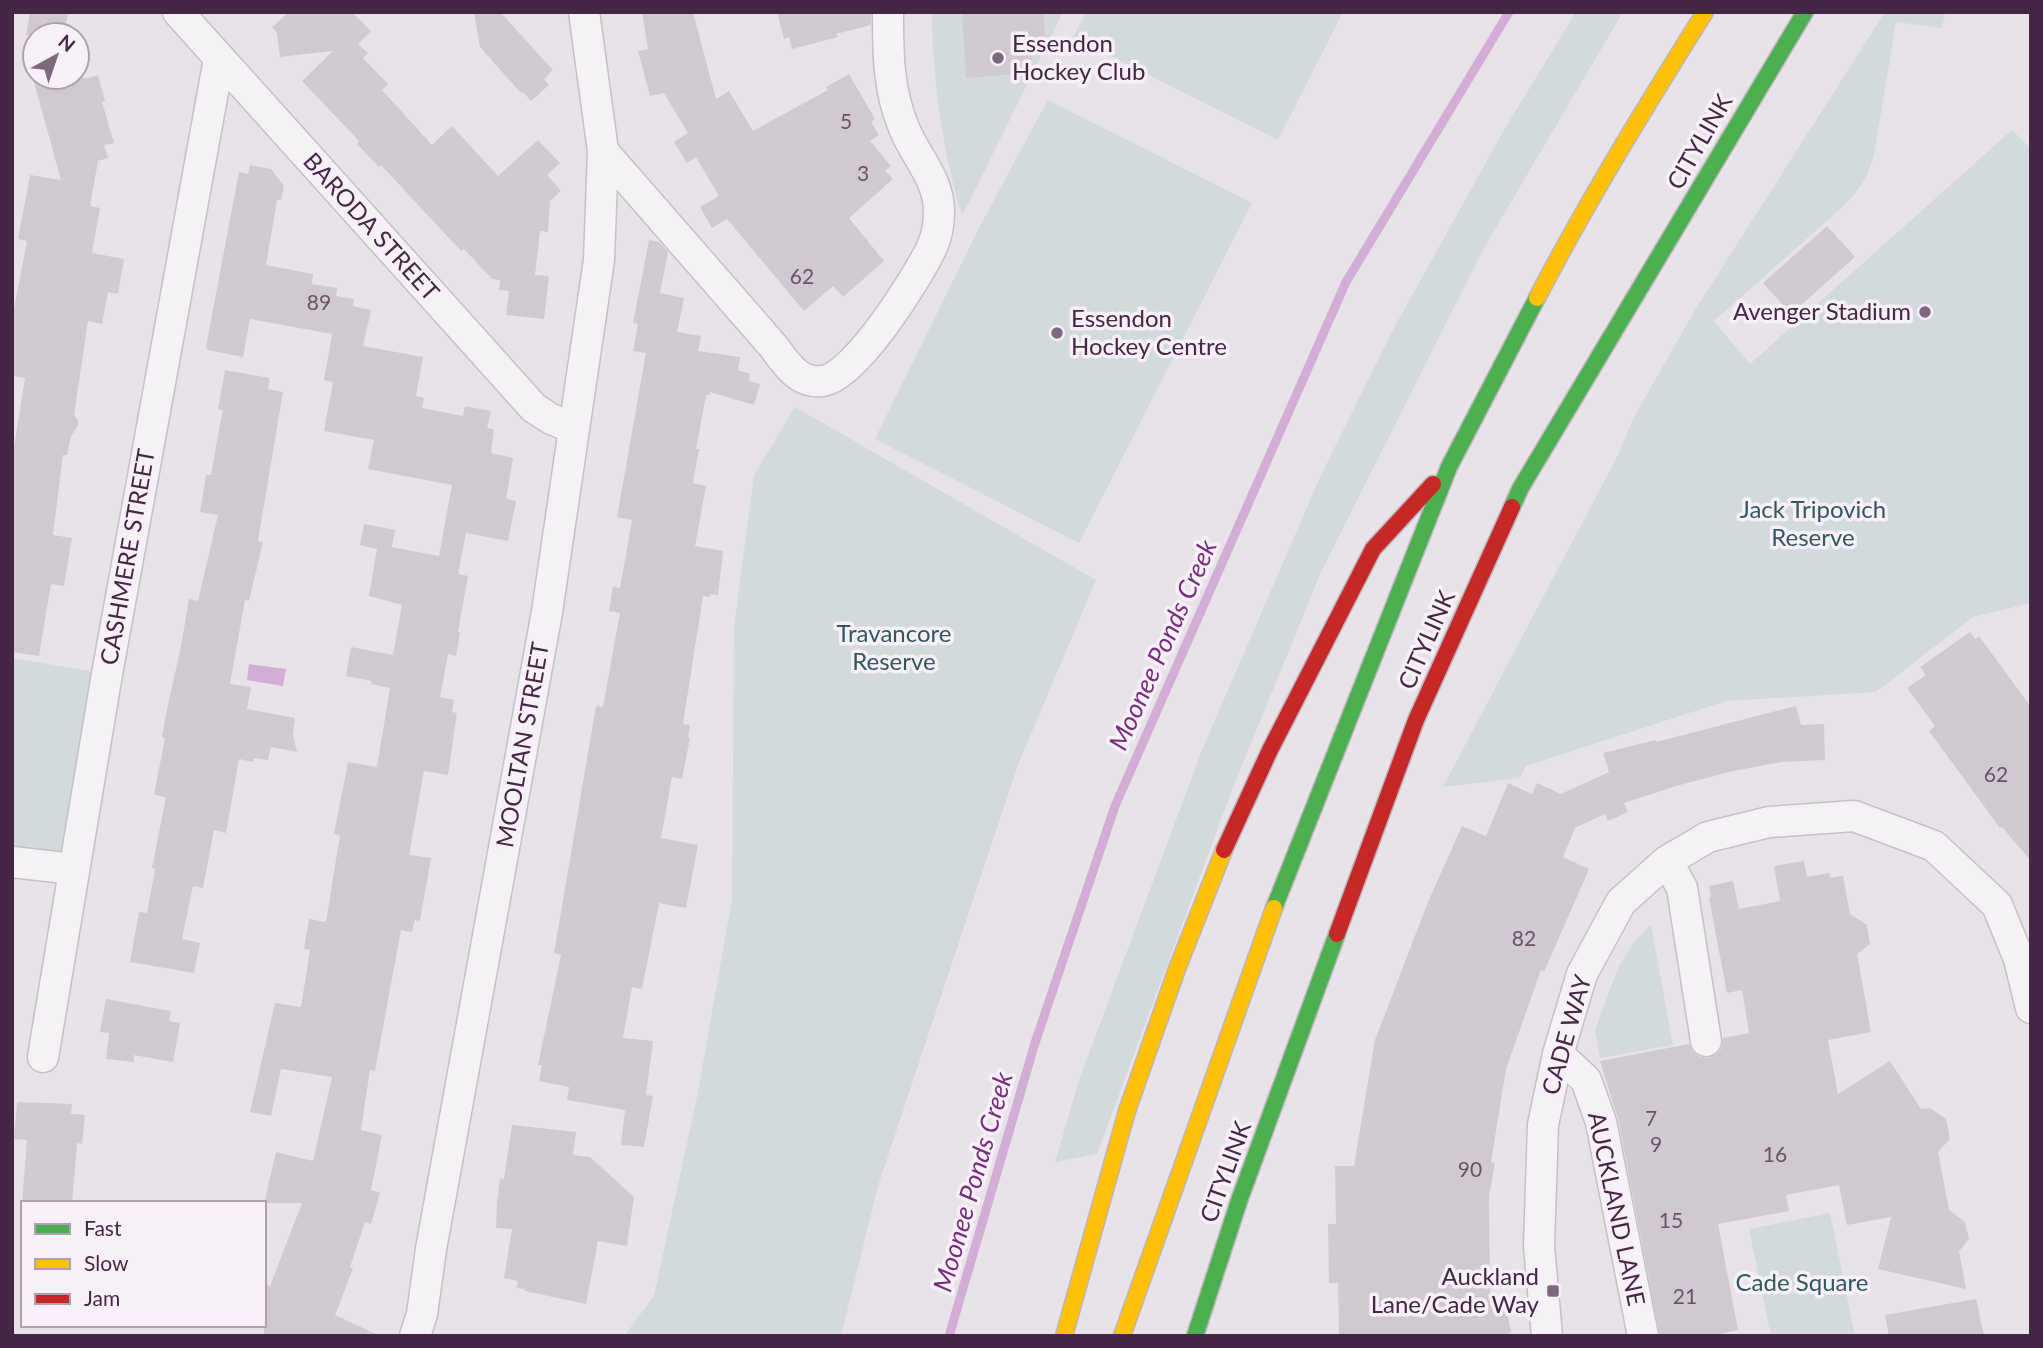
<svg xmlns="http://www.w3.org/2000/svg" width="2043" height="1348" viewBox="0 0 2043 1348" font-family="Lato,sans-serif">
  <rect width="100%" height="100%" fill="#e8e3e8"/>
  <path fill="#d2dade" d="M932,12H1063L962,216C943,153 932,78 932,12Z
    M1086,12H1343L1278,140L1073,37Z
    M1576,12H1623L1484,248L1321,572L1232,790L1097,1154L1055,1162L1079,1080L1202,750L1321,475L1395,326L1504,130Z
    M1885,12H1945L1942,28L1896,22L1874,155L1866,178L1854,195L1838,211L1714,321L1750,364L2012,130L2031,149V603L1973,617L1876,692L1726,701L1526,766L1520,778L1443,787L1618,455L1634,417L1695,310Z
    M1048,100L1252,203L1079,543L875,439L980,226Z
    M795,407L1096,580L1018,765L878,1186L841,1336H624L654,1296L698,1092L732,899L734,627L754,475Z
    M12,658L107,674L74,869L12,862Z
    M1651,925L1673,1045L1600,1058L1595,1030L1618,968L1634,942Z
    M1830,1213L1855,1336H1771L1749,1229Z"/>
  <path fill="#d2aed6" d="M249,664L286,669L283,686L247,680Z"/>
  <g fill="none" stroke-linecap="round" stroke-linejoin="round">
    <path stroke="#d2aed6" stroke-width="9" d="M949,1336L1035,1043L1115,806L1346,282L1509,12"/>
  </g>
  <path fill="#d0cad0" d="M30,12H68L64,35H26Z
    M289,12H352L371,31L358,44L368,53L363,58L388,84L382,90L432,145L452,126L498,176L538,140L560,163L547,175L561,191L550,201L548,232L540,231L535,275L549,276L544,319L506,315L509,291L499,290L500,280L492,279L464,249L461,251L381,165L379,167L357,144L359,141L302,81L333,51L280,57L277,33L272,27Z
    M474,12H500L553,70L544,79L549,85L531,101L523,92L521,93L480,47Z
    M642,12H693L716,99L729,91L753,131L828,90L826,87L849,74L875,119L871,122L879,135L870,141L891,166L885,171L893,179L849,218L884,261L843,297L833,286L804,311L727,219L712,228L700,207L719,196L696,157L687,163L674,142L688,133L664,93L650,96L638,51L648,49Z
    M777,12H871V25L836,34L838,37L792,49L789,37L784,39Z
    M962,12H1043L1046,43L1031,44L1032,73L966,78Z
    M98,75L105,101L102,102L114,143L104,145L108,158L98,161L90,206L100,208L92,253L124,259L118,294L108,292L102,324L88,321L74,415L78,420V426L71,436L67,455H63L53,535L72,538L64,586L51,584L39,656L12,652V460L25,378L12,376V319L27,241L18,239L30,175L61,180L34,82L54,77L89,78Z
    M250,165L271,169L284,186L281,200H277L266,265L313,274L312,284L337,288L336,296L354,299L353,306L371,310L363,346L423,357L416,396L424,398L422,408L463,416L465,406L491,411L487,428L494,429L491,453L513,458L506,499L516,501L508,541L466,533L458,574L468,576L458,632H460L456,656L448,654L440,697L454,700L452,712L457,713L448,775L424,771L409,855L431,858L420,921L415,920L412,932L401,930L375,1071L370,1070L361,1130L382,1135L371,1190L380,1193L371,1224L365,1222L350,1267L353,1269L335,1315L380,1336H264V1283L270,1286L302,1203H264L276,1152L313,1161L332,1077L281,1069L271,1116L250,1112L275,1003L301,1007L310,950L304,949L309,919L326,922L340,835L334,834L348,762L377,767L390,688L371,684L372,681L346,676L351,647L393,655L402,605L369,596L377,549L360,545L364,524L395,530L392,547L439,556L452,485L368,469L374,440L324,431L333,382L324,380L332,334L250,319L243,357L208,350L206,347L239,172L248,174Z
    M1827,226L1855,257L1791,314L1763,283Z
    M649,240L659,242L668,252L660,293L684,298L677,332L701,336L698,351L740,357L738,370L750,374L749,381L760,384L754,405L710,392V395H706L696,449H699L693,483L706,486L695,546L723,551L718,595L710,594V597L703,596L683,724L690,725L688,737L690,738L682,779L672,777L661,838L698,845L686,908L659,903L642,989L632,987L623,1038L653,1041L646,1095L653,1096L644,1147L621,1145L625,1110L567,1100L569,1087L539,1081L542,1065H538L561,955L554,953L596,706L603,707L620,613L609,611L613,587L620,588L632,520L617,517L646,353L633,351L638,324L633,323Z
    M225,370L270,378L268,389L283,392L258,541L263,542L249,601L245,600L230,684L251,687L247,709L295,718L293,735L297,752L271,747L268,760L254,758L253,762L239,759L226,833L214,830L203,888L193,886L182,939L200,943L194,973L130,962L139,912L147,913L155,869L152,868L166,797L154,795L165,738L162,737L166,714L181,646L189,599L198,601L218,515L200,512L206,475H211L218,435L223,410L218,409Z
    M1970,632L1975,639L1979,636L2031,707V861L2002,827L2000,828L1929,731L1935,726L1907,688L1926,675L1920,667Z
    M1796,706L1801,725L1824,724L1825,760L1782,762L1733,771L1676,786L1624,803L1628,812L1608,821L1605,814L1575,828L1563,857L1589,869L1544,972L1541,970L1506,1069L1491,1162L1495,1163L1489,1196L1490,1305L1506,1303L1511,1333L1494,1336H1339L1338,1283H1329L1328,1224H1336L1335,1166H1354L1375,1040L1428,902L1462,826L1486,836L1508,783L1532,794L1537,783L1561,794L1609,772L1603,753L1655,740L1656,742Z
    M1804,861L1807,877L1829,873L1830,878L1843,876L1850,914L1867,925L1870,944L1857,954L1871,1032L1828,1040L1838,1094L1890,1061L1921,1109L1930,1108L1946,1119L1950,1139L1938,1152L1949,1210L1965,1222L1969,1239L1959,1251L1966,1289L1878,1269L1891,1217L1847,1225L1839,1185L1786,1195L1789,1211L1718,1224L1738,1330L1710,1336H1660L1618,1119L1600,1061L1689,1044L1693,1052L1699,1057L1709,1058L1717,1054L1722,1048L1723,1038L1749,1033L1742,990L1727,993L1709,898L1711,897L1709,886L1733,881L1739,909L1780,901L1774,866Z
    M106,999L171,1011L169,1021L180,1023L173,1062L134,1055V1062L106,1059L109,1033L100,1032Z
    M17,1102L72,1104L71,1114L85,1115L82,1144L77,1143L72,1203H22L27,1140L14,1139Z
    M512,1125L576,1132L573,1155L590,1157L634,1197L627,1246L598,1241L586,1304L525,1291V1289L517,1288L518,1281L504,1278L512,1229L496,1228L497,1202L500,1178L504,1179Z
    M1976,1299L1984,1336H1889L1885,1315Z"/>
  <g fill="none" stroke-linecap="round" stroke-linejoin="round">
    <g stroke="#c6c0c6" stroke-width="33">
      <path id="street" d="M178,12L534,408L551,419L574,428
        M603,151L773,346C786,363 798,384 822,381C855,378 918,277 932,247C937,236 939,223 939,211C939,179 915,156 904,128C888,90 888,53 888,12
        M1667,861L1682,888L1706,1041
        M12,862L74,869
        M1558,1054L1586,1080L1601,1122L1643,1336
        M43,1057L107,674L219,59
        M415,1336L422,1314L431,1249L547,612L599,260L603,151L584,12
        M1547,1336L1539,1246L1543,1125L1558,1054L1582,974L1621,902L1667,861L1708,837L1769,822L1854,816L1934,846L1997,905L2019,959L2031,1008"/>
    </g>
    <g stroke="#bdb5bd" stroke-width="19">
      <path id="fast" d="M1512,507L1520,489L1805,12
        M1274,908L1449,467L1537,298
        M1195,1336L1239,1201L1337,934"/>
    </g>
    <g stroke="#bdb5bd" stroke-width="19">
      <path id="slow" d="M1537,298C1588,200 1646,106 1705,12
        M1064,1336L1127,1111L1177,969L1224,850
        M1122,1336L1274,908"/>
    </g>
    <g stroke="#bdb5bd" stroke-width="19">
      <path id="jam" d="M1224,850L1270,750L1373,549L1433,484
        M1337,934L1416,720L1512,507"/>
    </g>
    <use href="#street" stroke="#f4f2f4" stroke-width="30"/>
    <use href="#fast" stroke="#4caf50" stroke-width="16"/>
    <use href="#slow" stroke="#ffc107" stroke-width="16"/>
    <use href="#jam" stroke="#c62828" stroke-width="16"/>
  </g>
  <g fill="#7d697d" stroke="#f7f0f8" stroke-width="2.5">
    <circle cx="998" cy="58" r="7"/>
    <circle cx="1925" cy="312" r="7"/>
    <circle cx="1057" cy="333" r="7"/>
    <rect x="1546" y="1284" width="14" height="14" rx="3.5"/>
  </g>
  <g text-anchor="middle" stroke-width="7" stroke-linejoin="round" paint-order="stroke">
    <g font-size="21" fill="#685268">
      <text x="846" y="129">5</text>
      <text x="863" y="181">3</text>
      <text x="802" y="284">62</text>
      <text x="319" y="310">89</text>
      <text x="1996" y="782">62</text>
      <text x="1524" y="946">82</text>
      <text x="1651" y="1126">7</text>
      <text x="1656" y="1152">9</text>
      <text x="1775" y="1162">16</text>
      <text x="1470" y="1177">90</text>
      <text x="1671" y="1228">15</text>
      <text x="1685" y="1304">21</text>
    </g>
    <g font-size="24" fill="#442744" stroke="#f7f0f8" text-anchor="start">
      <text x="1012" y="52">Essendon<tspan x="1012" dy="28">Hockey Club</tspan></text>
      <text x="1911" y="320" text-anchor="end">Avenger Stadium</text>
      <text x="1071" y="327">Essendon<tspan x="1071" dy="28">Hockey Centre</tspan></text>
      <text x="1539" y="1285" text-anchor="end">Auckland<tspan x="1539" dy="28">Lane/Cade Way</tspan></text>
    </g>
    <g font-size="24" fill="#442744" stroke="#f7f0f8">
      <text transform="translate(1700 142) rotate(-60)" y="8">CITYLINK</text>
      <text transform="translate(371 227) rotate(48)" y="8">BARODA STREET</text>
      <text transform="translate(128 557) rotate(-80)" y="8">CASHMERE STREET</text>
      <text transform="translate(1427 640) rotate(-66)" y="8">CITYLINK</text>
      <text transform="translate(523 745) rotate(-80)" y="8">MOOLTAN STREET</text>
      <text transform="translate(1567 1035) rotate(-74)" y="8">CADE WAY</text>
      <text transform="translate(1226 1172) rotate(-70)" y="8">CITYLINK</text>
      <text transform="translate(1616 1209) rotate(78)" y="8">AUCKLAND LANE</text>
    </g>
    <g font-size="24" fill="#325861" stroke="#f7f0f8">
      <text x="1813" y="518">Jack Tripovich<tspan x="1813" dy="28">Reserve</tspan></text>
      <text x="894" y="642">Travancore<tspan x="894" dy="28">Reserve</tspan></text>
      <text x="1802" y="1291">Cade Square</text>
    </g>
    <g font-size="26" font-style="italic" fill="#772c7c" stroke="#f7f0f8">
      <text transform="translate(1163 645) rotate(-66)" y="9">Moonee Ponds Creek</text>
      <text transform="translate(973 1182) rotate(-74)" y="9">Moonee Ponds Creek</text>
    </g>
  </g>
  <rect width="2043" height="1348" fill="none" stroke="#442744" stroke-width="28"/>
  <rect x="21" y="1201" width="245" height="126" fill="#f7f0f8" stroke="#afa0b0" stroke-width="2"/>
  <rect x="35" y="1224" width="35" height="10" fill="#4caf50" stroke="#afa0b0" stroke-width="2"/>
  <text x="84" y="1236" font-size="21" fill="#442744">Fast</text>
  <rect x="35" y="1259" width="35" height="10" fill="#ffc107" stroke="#afa0b0" stroke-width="2"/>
  <text x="84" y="1271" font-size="21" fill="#442744">Slow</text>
  <rect x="35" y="1294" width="35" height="10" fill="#c62828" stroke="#afa0b0" stroke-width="2"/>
  <text x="84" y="1306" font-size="21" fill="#442744">Jam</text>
  <g transform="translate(56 56) rotate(40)"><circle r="33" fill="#f7f0f8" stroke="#afa0b0" stroke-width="2"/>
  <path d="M0-5L12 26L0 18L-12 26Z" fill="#7d697d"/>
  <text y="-10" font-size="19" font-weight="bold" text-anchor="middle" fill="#442744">N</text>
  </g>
</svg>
